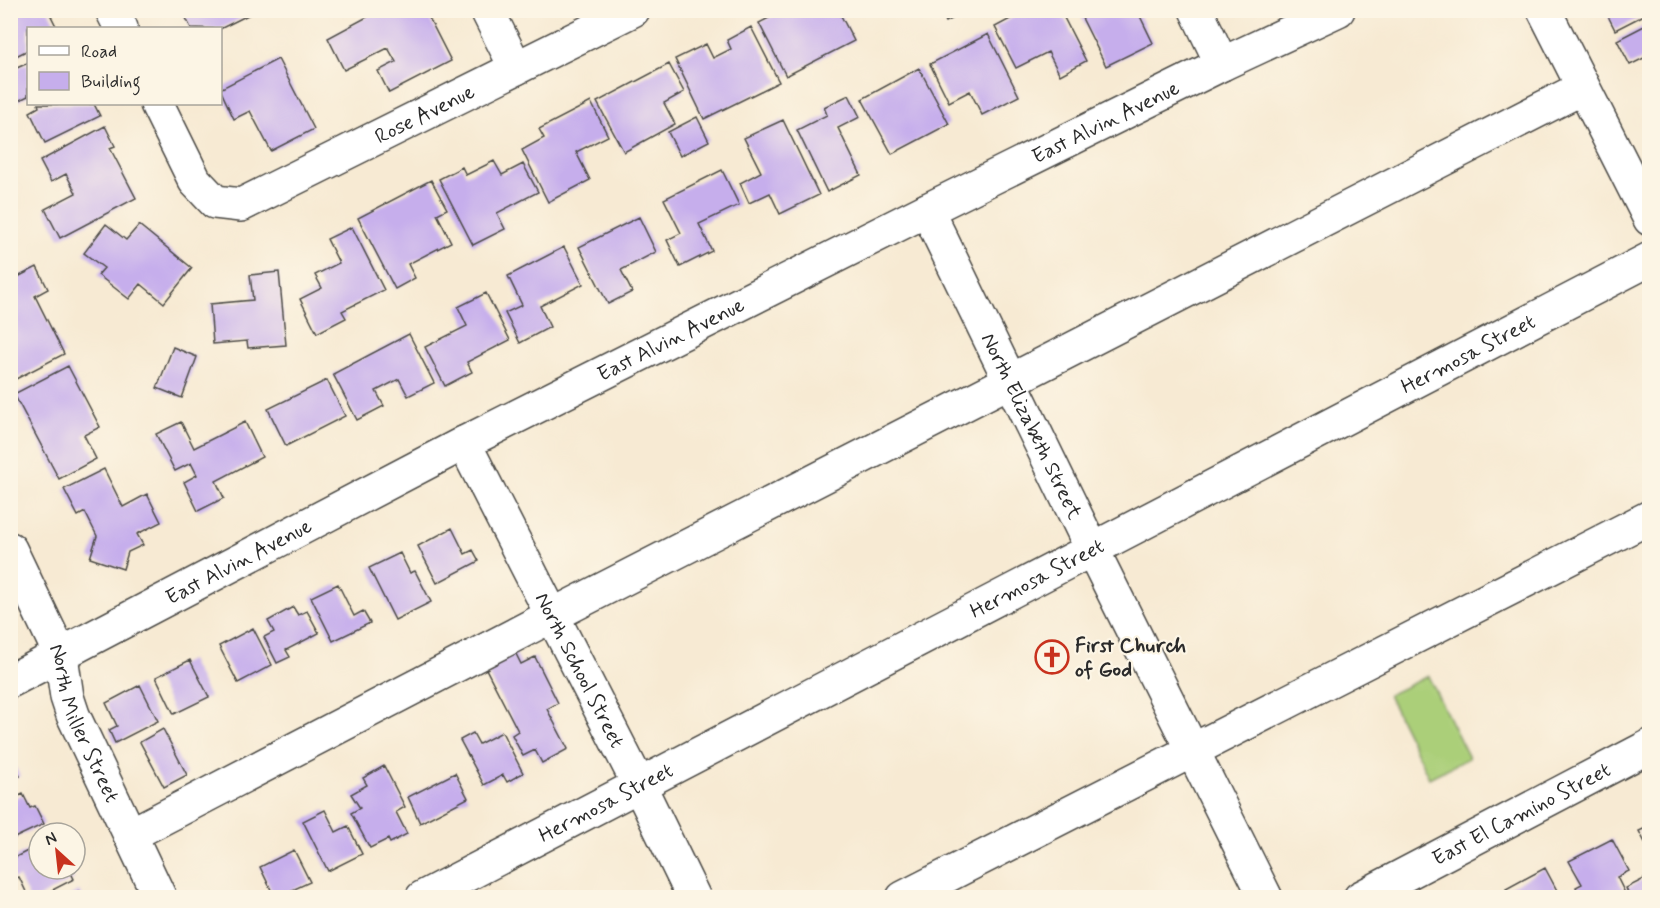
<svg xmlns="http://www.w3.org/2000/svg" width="1660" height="908" viewBox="0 0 1660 908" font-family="Mynerve,sans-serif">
  <rect width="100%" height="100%" fill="#fcf5e5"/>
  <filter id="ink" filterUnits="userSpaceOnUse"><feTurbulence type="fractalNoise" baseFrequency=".0167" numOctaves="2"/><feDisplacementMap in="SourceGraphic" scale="12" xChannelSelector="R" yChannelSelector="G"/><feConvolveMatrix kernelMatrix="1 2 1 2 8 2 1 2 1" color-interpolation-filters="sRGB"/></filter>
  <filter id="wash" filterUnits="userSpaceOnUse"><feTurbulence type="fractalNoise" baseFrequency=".008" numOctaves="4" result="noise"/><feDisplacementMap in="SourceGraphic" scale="24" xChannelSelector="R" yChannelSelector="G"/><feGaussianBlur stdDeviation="1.35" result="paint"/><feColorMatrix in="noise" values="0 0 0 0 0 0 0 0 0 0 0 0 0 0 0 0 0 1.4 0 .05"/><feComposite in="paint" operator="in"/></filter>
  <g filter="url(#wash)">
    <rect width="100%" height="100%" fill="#f7ead3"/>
    <path fill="#abcf79" stroke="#6b7d52" stroke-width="1.5" d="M1428,676L1469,758L1429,778L1388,695Z"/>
    <g id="blocks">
      <path fill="#c6aeec" d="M10,10H48L57,28H28V50L10,59Z
        M182,10H258L220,29L191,28Z
        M380,10H425L451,61L389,93L378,71L396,62L388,48L344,70L328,38Z
        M784,10H838L854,41L786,76L759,23Z
        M940,10H969L946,22Z
        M1027,10H1060L1086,61L1060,75L1048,52L1016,68L995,27Z
        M1078,10H1137L1153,43L1106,66Z
        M1605,10H1650V12L1615,30Z
        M1650,23V55L1630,65L1617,40Z
        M751,27L779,82L704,119L675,59L706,44L713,58L731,49L727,40Z
        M988,34L1019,96L982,115L970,91L949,102L930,64Z
        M278,59L314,129L271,151L250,111L234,119L220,89Z
        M28,63V96L10,105V71Z
        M669,64L684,92L664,103L675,124L624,152L597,102Z
        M919,68L949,124L892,154L862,99Z
        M849,95L860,117L838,128L861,175L827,192L797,130L827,115L824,107Z
        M591,102L608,136L576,152L590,180L548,202L522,150L544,138L539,129Z
        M38,104H94L100,116L45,143L30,112L39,107Z
        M697,117L709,141L680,156L668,132Z
        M783,120L819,195L780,214L770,193L749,203L740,183L761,172L744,138Z
        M105,126L115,146L110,148L136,198L60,238L45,209L76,193L66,174L51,182L40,161Z
        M494,161L502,175L523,164L538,192L497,213L505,229L473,245L439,179L462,167L466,175Z
        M722,170L739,205L699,224L712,251L680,267L667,240L681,233L664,199Z
        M431,180L447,209L437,214L451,242L408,264L415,278L395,289L358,218Z
        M639,217L656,252L621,270L632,292L608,304L579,247Z
        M106,224L126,240L139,225L192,268L164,303L141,284L129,299L98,275L104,268L84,253Z
        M352,227L384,290L342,311L346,318L317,333L300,299L322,288L315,275L339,263L327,239Z
        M564,247L583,284L540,306L550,327L520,343L505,313L522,305L508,276Z
        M37,267L48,289L35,296L64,354L14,380L10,374V281Z
        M279,272L286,345L248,348L247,341L213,344L210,304L253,300L250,275Z
        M486,293L510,340L467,362L472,372L445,386L425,347L467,326L458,307Z
        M409,334L434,383L408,396L399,379L376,391L384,406L357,420L333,374Z
        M173,347L197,357L182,398L157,388Z
        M68,366L100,427L84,435L96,459L59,479L14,394Z
        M327,380L345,416L286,446L268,409Z
        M181,422L194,448L245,422L262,457L216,481L224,498L198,511L184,482L197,475L191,463L175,471L156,434Z
        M104,469L123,507L147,494L161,522L137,534L143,545L128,552L123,569L90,558L97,536L85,512L78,516L64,489Z
        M452,528L465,554L473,550L479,561L437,583L418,546Z
        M400,553L410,573L415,571L431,602L395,620L369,568Z
        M338,584L354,616L363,611L370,623L333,641L311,597Z
        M293,607L298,615L307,611L319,633L286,650L290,657L277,663L264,637L274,632L268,621Z
        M253,628L272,665L238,683L219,646Z
        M512,646L521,664L535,657L558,703L547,709L568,749L542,763L535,750L523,756L512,735L518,731L482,661Z
        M190,660L209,697L174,714L156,677Z
        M140,685L158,721L115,743L109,730L117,726L106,703Z
        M163,729L187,775L164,787L140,742Z
        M502,732L523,773L507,782L503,775L484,785L460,740L473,733L479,744Z
        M10,757L20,776L10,780Z
        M384,766L405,807L396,812L407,834L390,843L388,839L370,848L351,813L360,808L351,794L367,785L363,778Z
        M455,773L468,798L420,823L408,797Z
        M23,794L30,808L35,806L44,824L10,840V800Z
        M325,810L336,832L348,826L362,854L328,871L303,821Z
        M1650,826V852L1639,831Z
        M1612,839L1629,871L1617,877L1627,897L1581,898L1576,887L1582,884L1569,861Z
        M39,845V869H69L74,879L37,898H29L19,877L14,879L10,872V860Z
        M294,850L310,882L275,898L260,867Z
        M1545,868L1561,898H1511L1506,889Z
        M1650,876V898H1630L1626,888Z
        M79,891L83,898H66Z"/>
    </g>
  </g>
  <g filter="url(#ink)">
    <use href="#blocks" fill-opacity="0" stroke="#4a4844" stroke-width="1.5"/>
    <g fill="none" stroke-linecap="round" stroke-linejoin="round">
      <g stroke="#4a4844" stroke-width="36">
        <g id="minor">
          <path d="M112,10L121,28"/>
          <path d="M487,10L516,68"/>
          <path d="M1196,10L1222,64"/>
          <path d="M1544,10L1650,219"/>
          <path id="s1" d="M157,104L195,181L215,202L241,205L633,10"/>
          <path id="s2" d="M927,210L1092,549L1266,898"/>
          <path id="s3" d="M464,443L639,785L694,898"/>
          <path id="s4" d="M10,549L61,656L67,697L73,715L160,898"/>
          <path id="s5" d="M10,681L464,443L927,210L1222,64L1338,10"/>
          <path d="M130,835L553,615L1582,88"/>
          <path id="s6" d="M422,898L1650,259"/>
          <path d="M903,898L1650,517"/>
          <path id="s7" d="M1360,898L1650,746"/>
        </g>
      </g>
      <use href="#minor" stroke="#fff" stroke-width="33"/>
    </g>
  </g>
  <defs>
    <g id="church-ring" transform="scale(1.725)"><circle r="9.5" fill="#fcf5e5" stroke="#c8321e" stroke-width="1.5"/><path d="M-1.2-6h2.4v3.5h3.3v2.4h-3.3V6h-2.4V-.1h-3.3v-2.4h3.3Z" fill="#c8321e"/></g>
  </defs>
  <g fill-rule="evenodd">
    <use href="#church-ring" x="1052" y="657"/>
  </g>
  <g text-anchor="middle" stroke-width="4.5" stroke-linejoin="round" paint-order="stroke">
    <g font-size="21" fill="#2b2b2b" stroke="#fcf5e5">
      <text dy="7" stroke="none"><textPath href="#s1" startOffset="346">Rose Avenue</textPath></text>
      <text dy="7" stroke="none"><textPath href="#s5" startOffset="1230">East Alvin Avenue</textPath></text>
      <text dy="7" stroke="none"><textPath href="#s5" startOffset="744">East Alvin Avenue</textPath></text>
      <text dy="7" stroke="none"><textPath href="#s6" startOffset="1179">Hermosa Street</textPath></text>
      <text dy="7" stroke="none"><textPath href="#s2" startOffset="240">North Elizabeth Street</textPath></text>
      <text dy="7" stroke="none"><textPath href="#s5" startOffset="258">East Alvin Avenue</textPath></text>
      <text dy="7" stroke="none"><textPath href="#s6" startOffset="693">Hermosa Street</textPath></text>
      <text dy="7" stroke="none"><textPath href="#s3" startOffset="255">North School Street</textPath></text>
      <text dy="7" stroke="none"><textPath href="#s4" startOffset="190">North Miller Street</textPath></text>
      <text dy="7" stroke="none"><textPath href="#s6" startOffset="207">Hermosa Street</textPath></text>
      <text dy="7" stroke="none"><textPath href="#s7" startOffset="182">East El Camino Street</textPath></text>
    </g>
    <g font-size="21" font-weight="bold" fill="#2b2b2b" stroke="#fcf5e5" text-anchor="start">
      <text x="1075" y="652">First Church<tspan x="1075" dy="24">of God</tspan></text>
    </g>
  </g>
  <rect width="1660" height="908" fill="none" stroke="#fcf5e5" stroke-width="36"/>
  <rect x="27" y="27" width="195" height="78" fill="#fcf5e5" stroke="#a8a49b" stroke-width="1.5"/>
  <rect x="39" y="46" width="30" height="9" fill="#ffffff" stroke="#a8a49b" stroke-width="1.5"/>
  <text x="81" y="57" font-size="18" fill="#2b2b2b">Road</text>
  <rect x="39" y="72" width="30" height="18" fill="#c6aeec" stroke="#a8a49b" stroke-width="1.5"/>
  <text x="81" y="87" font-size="18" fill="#2b2b2b">Building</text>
  <g transform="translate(57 851) rotate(333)"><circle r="28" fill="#fcf5e5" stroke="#a8a49b" stroke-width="1.5"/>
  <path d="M0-4.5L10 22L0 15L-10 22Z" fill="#c8321e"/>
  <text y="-9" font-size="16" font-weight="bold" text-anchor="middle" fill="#2b2b2b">N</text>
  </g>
</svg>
